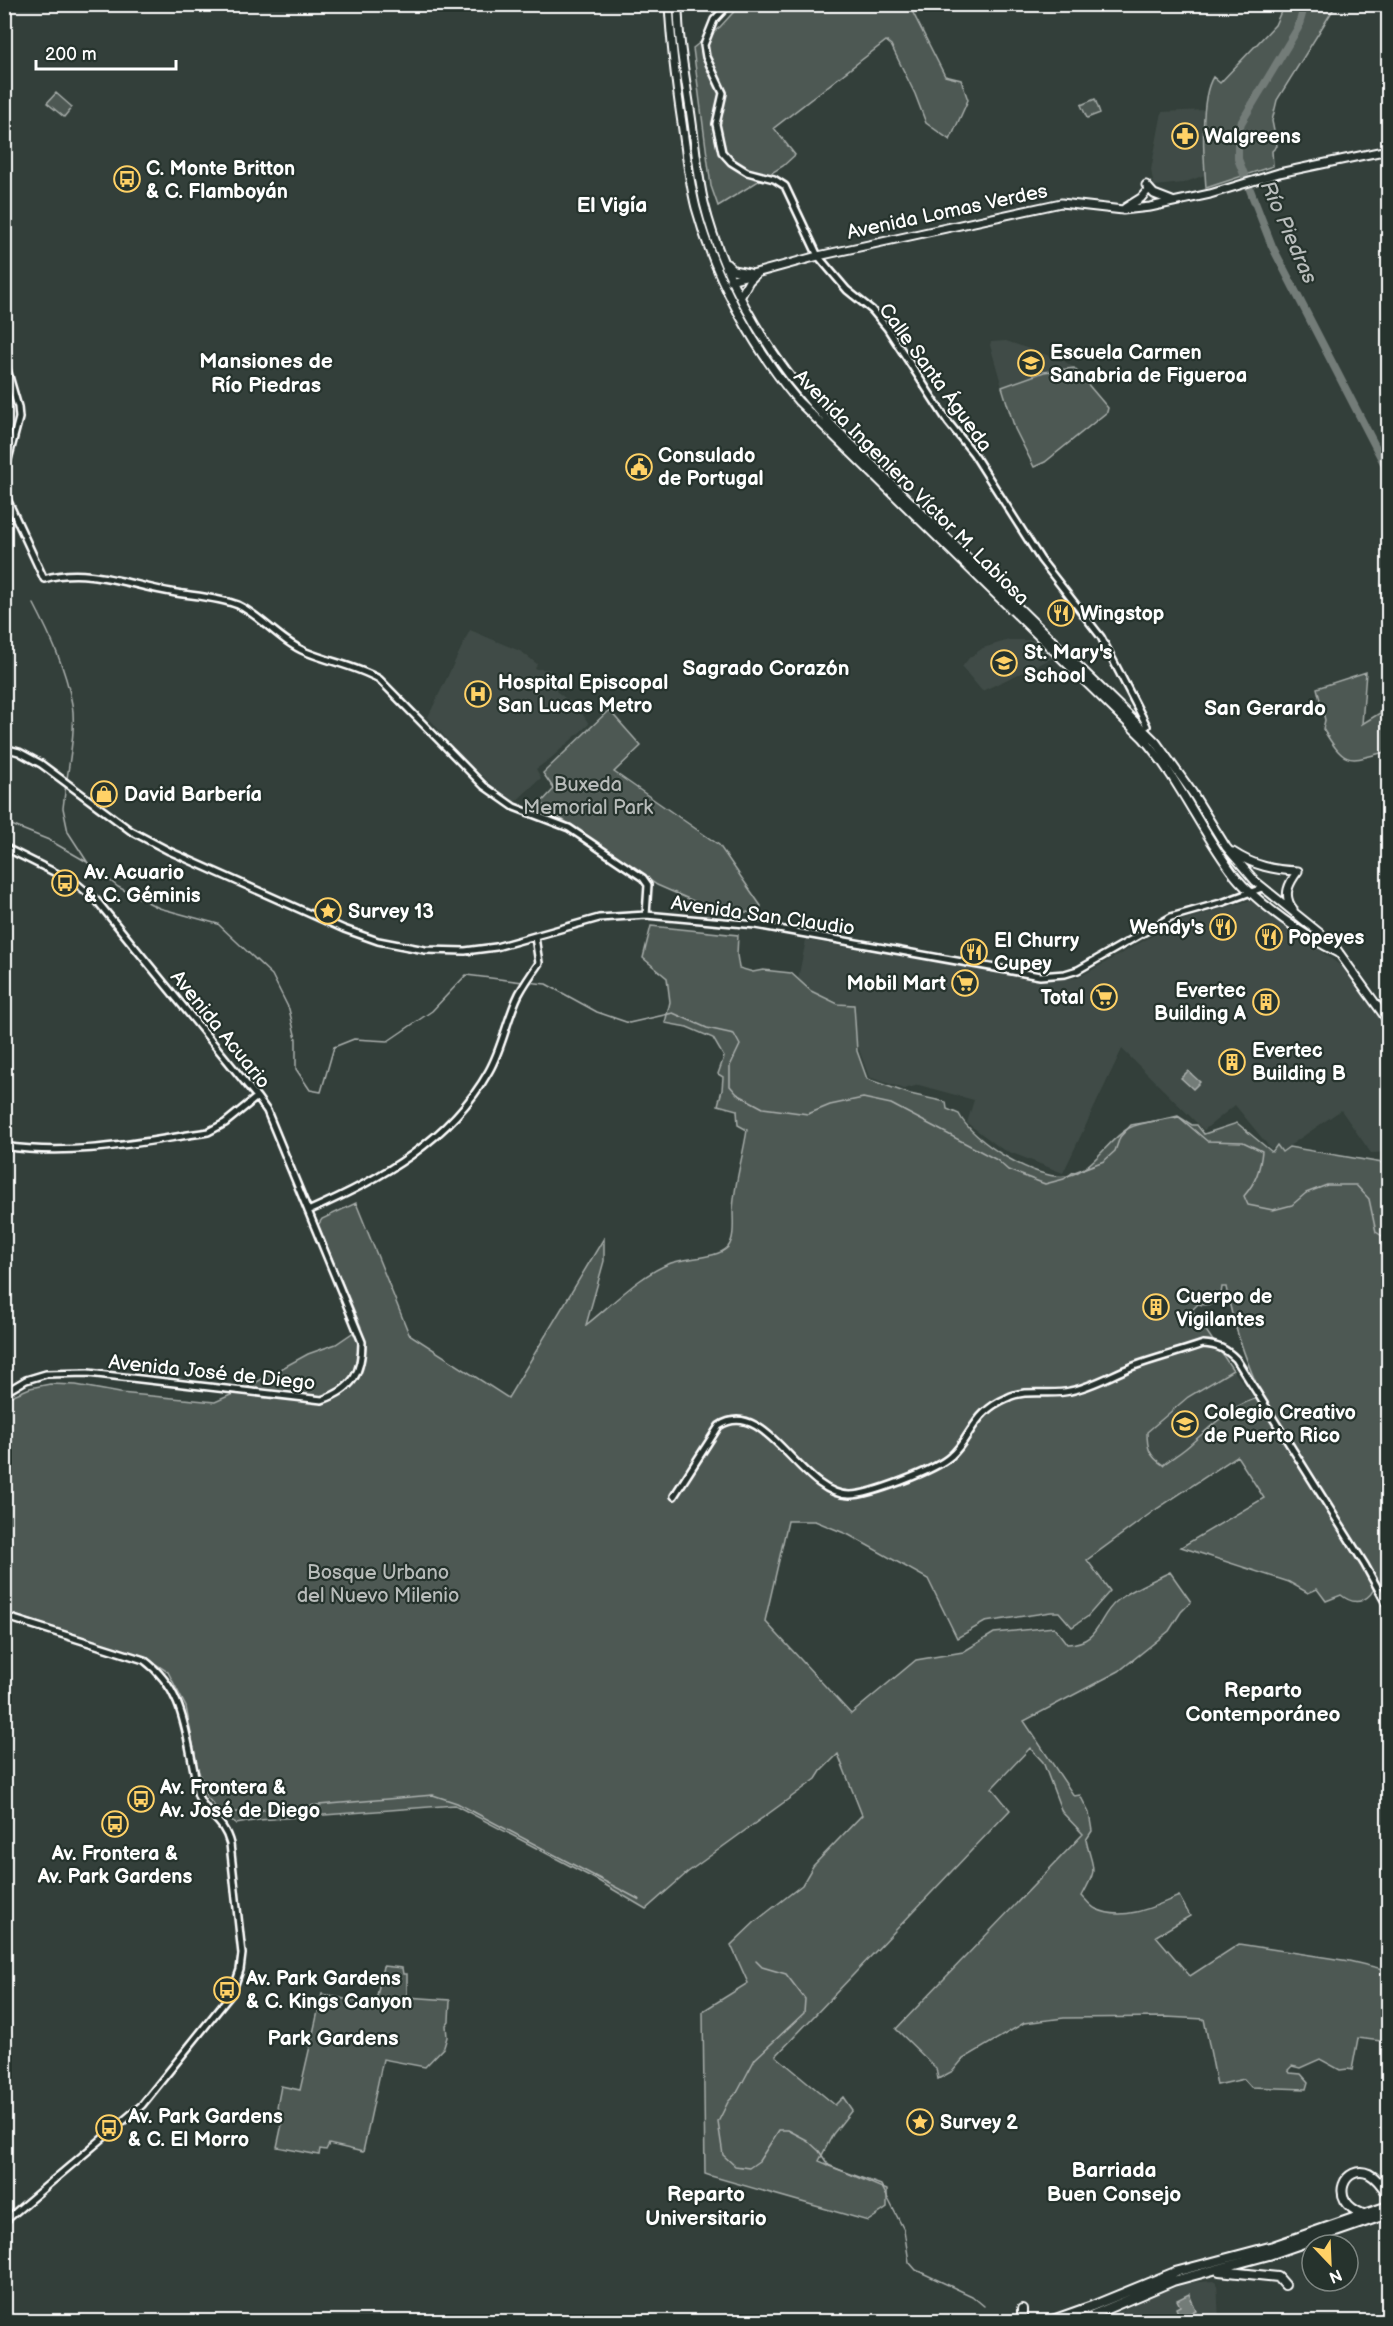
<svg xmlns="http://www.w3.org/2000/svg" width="1393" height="2326" viewBox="0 0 1393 2326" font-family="'Balsamiq Sans',sans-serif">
  <rect width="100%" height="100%" fill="#333f3a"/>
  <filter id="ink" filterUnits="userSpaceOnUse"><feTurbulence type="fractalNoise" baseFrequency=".0167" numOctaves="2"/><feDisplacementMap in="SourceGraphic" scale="12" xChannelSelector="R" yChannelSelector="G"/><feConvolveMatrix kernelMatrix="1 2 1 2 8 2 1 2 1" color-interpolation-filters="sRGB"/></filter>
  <g filter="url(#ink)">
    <path fill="#404c47" d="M1205,110V175L1183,183L1154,186L1151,170L1162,112Z
      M1006,341L1064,361L1074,368L1044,372L1002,387L990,345L991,342Z
      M470,630L522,652L537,664L535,669H548L558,677L556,691L579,709L589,724L551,758L536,769L541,778L514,803L467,763L428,717Z
      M1009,640H1033L1038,642L1053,658L982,691L962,667L969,658L983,648Z
      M1251,900L1341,966L1388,1021V1152L1371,1153L1341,1110L1282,1151L1277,1145L1271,1149L1235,1105L1204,1130L1122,1049L1063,1173L1002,1149L967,1123L974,1100L919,1085L904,1089L869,1077L857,1044L855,1004L839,1003L812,991L798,979L806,940L1040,980L1078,978L1175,923Z
      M1233,1370L1254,1398L1222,1415L1191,1444L1163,1465L1153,1458L1147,1447V1432L1188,1397Z
      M1214,2281L1217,2283L1219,2321L1098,2322L1156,2294L1187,2283Z"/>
    <path fill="#4d5853" stroke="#a6aca9" stroke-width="1.5" fill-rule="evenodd" d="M740,5H909L945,76L961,80L968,100L950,140L926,123L915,94L891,45L886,41L774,128L795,155L783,166L718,206L711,186L693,48L720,27Z
      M1284,5H1336L1277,100L1272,121L1277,146L1272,151L1273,166L1206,188C1204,161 1199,99 1213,77L1220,83L1275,25Z
      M56,93L72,107L64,117L47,103Z
      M1095,99L1100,113L1087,118L1081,105Z
      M1074,368L1108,408L1107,412L1045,462L1034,467L1015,429L1002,387L1044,372Z
      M1366,672L1362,724L1388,708V751C1348,762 1346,767 1323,729L1325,720L1317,688Z
      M609,710L641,746L614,772L719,845L761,906L759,913L714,910L657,885L556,815L541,803L554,789L543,773Z
      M651,926L738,935L737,955L739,968L753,972L763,970L791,973L811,991L838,1004L854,1005L857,1051L867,1079L910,1094L946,1102L947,1109L959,1114C972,1141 1036,1181 1067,1176C1093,1171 1108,1139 1129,1128C1141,1122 1164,1120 1178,1116L1192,1125H1197L1204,1134L1237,1123L1272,1152L1277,1145L1282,1152L1289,1147L1388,1164V1602L1377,1583C1370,1600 1357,1608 1341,1595L1326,1601L1317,1589L1308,1593L1289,1582L1181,1547L1264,1498L1237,1456L1155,1510L1087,1560L1110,1591L1087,1617L1072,1627L1059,1612H1051L985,1622L957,1638L928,1579L849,1535L815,1521H788L765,1621L851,1714L916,1660L963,1652L994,1633L1054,1627L1067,1644C1101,1643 1096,1618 1117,1601C1131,1589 1153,1581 1170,1572L1191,1602L1181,1612L1169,1631L1119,1671L1024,1721L1074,1796L1080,1795L1089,1813L1092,1831L1086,1840C1093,1872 1099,1865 1082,1896C1086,1900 1091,1907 1096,1909C1123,1922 1154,1907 1179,1896L1190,1916L1156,1936L1190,1976L1239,1944L1349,1961L1383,1969L1385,1985L1388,1991V2038L1381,2041L1358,2038L1352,2070L1348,2069L1340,2070L1320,2059L1300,2068L1292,2066L1288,2070L1290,2073L1301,2074L1308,2082L1306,2089L1251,2087L1244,2079L1217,2085L1204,2019L1166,2017L1064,2018L1024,2023L963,2059L953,2071L938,2079L936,2068L896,2029L1083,1834L1062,1812L1043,1762L1030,1748L992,1788L1010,1810L776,2056L835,2105L843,2097L852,2110L833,2134L819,2161L887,2190V2208L868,2221L711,2176L705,2174L703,2011L748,1983L731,1945L756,1921L802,1885L813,1866L862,1815L838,1754L821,1771L816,1779L688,1872L646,1909L597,1880L455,1805L259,1820L236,1824L225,1818L206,1796L197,1766L186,1707L168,1672L145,1657L5,1612L4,1399L30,1388L50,1384L76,1385L120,1393L215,1402L244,1389L308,1354L336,1344L361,1327L318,1225L322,1219L356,1203L409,1334L508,1398L604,1238V1261L586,1325C613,1304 639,1275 671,1263C687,1257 717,1259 728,1247C735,1238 733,1222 733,1211C734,1184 743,1157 747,1130L738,1125L737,1110L718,1105L722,1090L723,1077L718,1074L724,1057L713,1038L687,1027L665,1023L670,1002L667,978L643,958ZM1222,1287H1226C1233,1326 1246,1361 1262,1397C1234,1403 1214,1424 1193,1442C1184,1451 1173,1457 1163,1465C1149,1456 1147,1448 1147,1432L1188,1397L1233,1370L1192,1310L1198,1304C1212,1307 1221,1302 1222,1287Z
      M383,1966L402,1968L403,1974H407V1997L450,2000L449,2021L446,2025L447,2037L444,2047L425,2067L383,2059L363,2152L329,2144L326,2150L320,2149L319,2155L277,2147L282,2124L279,2122L280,2112L277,2107L281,2086L300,2090L322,1994L375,2006Z"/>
    <path fill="#737b78" stroke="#abb0ae" stroke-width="1.5" d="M1188,1071L1200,1082L1193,1089L1181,1078Z
      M1189,2294L1196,2311L1180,2318L1176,2308L1180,2306L1177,2300Z"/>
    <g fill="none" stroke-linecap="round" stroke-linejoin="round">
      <path stroke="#abb0ae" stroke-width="1.5" d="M34,604C50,635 66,669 72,704C76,726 70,757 67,779
        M66,784L63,808L68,832L88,863L118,887L159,908L218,924L272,975L289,1009L296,1039V1069L310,1090L321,1092L334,1047L354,1039L388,1041L432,1011L466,975L523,982
        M4,822L49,840L87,862
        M527,982L546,984L597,1012L629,1023L673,1013L707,1028L734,1034L740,1045L730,1066V1086L737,1094L763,1108L808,1114L830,1105L863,1098L891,1104L997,1160L1008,1170L1045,1184L1064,1179L1072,1173L1104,1161L1115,1151L1120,1137L1131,1125L1179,1117L1207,1141L1243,1142L1262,1151C1260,1170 1256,1182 1244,1196L1248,1205L1273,1210L1292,1205L1306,1193L1327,1185H1356L1369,1199L1376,1232L1382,1236L1388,1235
        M214,1814L433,1795L457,1803L640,1900
        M195,1817L209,1815
        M756,1961L762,1967L786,1974L805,1999L804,2013L755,2059L738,2091L728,2102L718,2122L723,2155L735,2166L749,2168L759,2161L779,2130H788L807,2140L819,2151L829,2166L881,2185L904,2230L909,2262L916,2270L972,2296L984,2306"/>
      <path stroke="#737b78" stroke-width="8" d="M1305,4L1298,28L1241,123L1238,134V159L1272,246L1388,471"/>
      <g stroke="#fff" stroke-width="10">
        <path id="minor" d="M729,4L714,20L704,45L706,57L723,93L716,124L722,152L731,162L747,172L774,179L785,186L818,256L847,290L872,310L887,328L948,422L973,453L1041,560L1101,637L1147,726
          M4,359L18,407L19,418L4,475
          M4,487L8,501L44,579C87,566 129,585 171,592C193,596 217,597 238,605C260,615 280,641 306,652C330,662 356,666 379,679L484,786L514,807L569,828L643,878L648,885L646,915
          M4,748L19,752L41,764L131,831L169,851L344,929L378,941L425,950L465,951L496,947L599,918L646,915L756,925L1040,976L1065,974L1078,970L1171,917L1224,902L1262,888
          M4,847L76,883L97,901L257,1097L267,1111L362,1342C362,1373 353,1389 322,1400L88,1373L46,1374L26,1380L4,1393
          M4,1146C73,1157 141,1142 208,1132L225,1123L257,1097
          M308,1211C379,1180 450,1141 489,1071C503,1046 507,1018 519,994C525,983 532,973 539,963L535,937
          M674,1496L719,1426C766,1395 801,1496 850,1495C870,1495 936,1470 951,1456C965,1444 971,1425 984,1413C990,1407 1000,1401 1007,1398C1026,1388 1050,1396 1070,1391C1092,1387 1113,1374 1134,1366C1156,1358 1180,1352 1203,1344C1218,1345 1226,1349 1236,1359L1365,1565L1388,1607
          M4,1616L144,1660C182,1688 185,1727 194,1771C196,1780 195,1790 199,1798C208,1816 224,1820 230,1844L242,1954L240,1970L232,1993L142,2105L4,2222"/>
      </g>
      <g stroke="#fff" stroke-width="11">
        <path id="major" d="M669,4C671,44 676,83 682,123C686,151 689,180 696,208C715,278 752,346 798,401L1143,738C1180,780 1201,832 1235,876C1257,903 1307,938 1339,953
          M678,4C678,39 685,75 690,109C695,140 697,173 704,203C724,285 775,366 833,426L1156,742L1192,792L1226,847L1255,881L1332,943L1388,1021
          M1146,185L1154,194L1172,201
          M1125,208L1141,198L1147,191
          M727,264L733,270L749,273
          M730,280L818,256L1061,203L1123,210L1150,207L1210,194L1279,173L1388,150
          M741,296L749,281L756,274
          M1233,852C1254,866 1274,870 1298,871
          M1293,909C1282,895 1289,883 1298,871"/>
      </g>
      <g stroke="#fff" stroke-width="12">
        <path id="highway" d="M1363,2214C1326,2200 1346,2163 1369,2174C1377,2178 1383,2187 1388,2195
          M1219,2271L1278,2277L1285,2285
          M1022,2322V2309
          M1047,2322L1092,2306L1175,2272L1273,2246L1388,2206
          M1076,2322L1173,2281L1269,2255L1388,2214"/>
      </g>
      <use href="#minor" stroke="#26332d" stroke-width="5"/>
      <use href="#major" stroke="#26332d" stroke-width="7"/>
      <use href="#highway" stroke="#26332d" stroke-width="8"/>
    </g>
  </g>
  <defs>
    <g id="pharmacy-ring" transform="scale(1.35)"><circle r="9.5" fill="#26332d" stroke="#ffd166" stroke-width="1.5"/><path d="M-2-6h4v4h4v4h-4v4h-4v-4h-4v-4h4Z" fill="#ffd166"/></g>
    <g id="bus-ring" transform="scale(1.35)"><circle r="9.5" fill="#26332d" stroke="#ffd166" stroke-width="1.5"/><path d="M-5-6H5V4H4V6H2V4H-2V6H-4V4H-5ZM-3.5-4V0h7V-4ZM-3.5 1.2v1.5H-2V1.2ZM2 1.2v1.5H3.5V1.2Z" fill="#ffd166"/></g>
    <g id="school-ring" transform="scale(1.35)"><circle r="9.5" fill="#26332d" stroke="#ffd166" stroke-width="1.5"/><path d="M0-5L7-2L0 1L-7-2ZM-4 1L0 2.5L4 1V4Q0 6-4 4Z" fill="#ffd166"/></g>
    <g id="civic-ring" transform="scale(1.35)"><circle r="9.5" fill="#26332d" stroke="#ffd166" stroke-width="1.5"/><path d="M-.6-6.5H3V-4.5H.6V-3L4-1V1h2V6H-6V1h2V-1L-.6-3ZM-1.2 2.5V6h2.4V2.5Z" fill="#ffd166"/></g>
    <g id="restaurant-ring" transform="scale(1.35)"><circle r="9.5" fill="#26332d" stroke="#ffd166" stroke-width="1.5"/><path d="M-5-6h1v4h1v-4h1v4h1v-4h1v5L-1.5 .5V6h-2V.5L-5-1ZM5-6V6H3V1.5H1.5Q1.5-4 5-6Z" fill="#ffd166"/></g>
    <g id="hospital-ring" transform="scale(1.35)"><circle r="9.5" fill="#26332d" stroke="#ffd166" stroke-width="1.5"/><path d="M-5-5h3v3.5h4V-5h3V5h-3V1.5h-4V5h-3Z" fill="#ffd166"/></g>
    <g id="shop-ring" transform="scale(1.35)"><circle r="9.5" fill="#26332d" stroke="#ffd166" stroke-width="1.5"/><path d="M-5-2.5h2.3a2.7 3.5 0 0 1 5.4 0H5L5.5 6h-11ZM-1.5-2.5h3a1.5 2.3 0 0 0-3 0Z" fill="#ffd166"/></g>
    <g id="sight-ring" transform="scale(1.35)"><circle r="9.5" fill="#26332d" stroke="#ffd166" stroke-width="1.5"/><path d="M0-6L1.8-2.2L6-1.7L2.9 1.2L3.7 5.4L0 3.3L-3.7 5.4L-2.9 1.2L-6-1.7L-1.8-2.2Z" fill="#ffd166"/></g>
    <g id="supermarket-ring" transform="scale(1.35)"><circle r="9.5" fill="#26332d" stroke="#ffd166" stroke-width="1.5"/><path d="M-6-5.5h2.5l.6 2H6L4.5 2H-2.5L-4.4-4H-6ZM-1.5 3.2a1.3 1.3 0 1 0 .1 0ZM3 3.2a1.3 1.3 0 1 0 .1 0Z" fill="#ffd166"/></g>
    <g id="building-ring" transform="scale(1.35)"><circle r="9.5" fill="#26332d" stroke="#ffd166" stroke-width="1.5"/><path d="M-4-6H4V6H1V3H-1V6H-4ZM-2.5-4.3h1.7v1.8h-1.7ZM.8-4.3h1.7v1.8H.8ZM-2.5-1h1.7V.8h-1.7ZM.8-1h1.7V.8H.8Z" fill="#ffd166"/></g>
  </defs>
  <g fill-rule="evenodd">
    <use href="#pharmacy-ring" x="1185" y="136"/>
    <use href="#bus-ring" x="127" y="179"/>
    <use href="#school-ring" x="1031" y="363"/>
    <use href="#civic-ring" x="639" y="467"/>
    <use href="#restaurant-ring" x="1061" y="613"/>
    <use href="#school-ring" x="1004" y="663"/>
    <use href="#hospital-ring" x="478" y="694"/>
    <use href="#shop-ring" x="104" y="794"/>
    <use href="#bus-ring" x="65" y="883"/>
    <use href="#sight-ring" x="328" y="911"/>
    <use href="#restaurant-ring" x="1223" y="927"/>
    <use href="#restaurant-ring" x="1269" y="937"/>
    <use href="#restaurant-ring" x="974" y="952"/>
    <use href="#supermarket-ring" x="965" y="983"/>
    <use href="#supermarket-ring" x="1104" y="997"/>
    <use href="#building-ring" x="1266" y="1002"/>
    <use href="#building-ring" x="1232" y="1062"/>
    <use href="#building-ring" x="1156" y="1307"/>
    <use href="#school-ring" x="1185" y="1424"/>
    <use href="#bus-ring" x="141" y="1799"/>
    <use href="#bus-ring" x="115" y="1824"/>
    <use href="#bus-ring" x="227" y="1990"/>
    <use href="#sight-ring" x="920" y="2122"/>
    <use href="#bus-ring" x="109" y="2128"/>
  </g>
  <g text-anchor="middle" stroke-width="4.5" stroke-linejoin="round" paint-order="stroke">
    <g font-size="20" font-weight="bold" fill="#fff" stroke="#26332d" text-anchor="start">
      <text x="1204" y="143">Walgreens</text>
      <text x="146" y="175">C. Monte Britton<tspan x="146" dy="23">&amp; C. Flamboyán</tspan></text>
      <text x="1050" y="359">Escuela Carmen<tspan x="1050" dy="23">Sanabria de Figueroa</tspan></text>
      <text x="658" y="462">Consulado<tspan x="658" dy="23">de Portugal</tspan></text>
      <text x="1080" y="620">Wingstop</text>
      <text x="1024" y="659">St. Mary's<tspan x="1024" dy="23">School</tspan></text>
      <text x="498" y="689">Hospital Episcopal<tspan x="498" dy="23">San Lucas Metro</tspan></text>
      <text x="124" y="801">David Barbería</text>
      <text x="84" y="879">Av. Acuario<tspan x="84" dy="23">&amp; C. Géminis</tspan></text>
      <text x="348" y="918">Survey 13</text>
      <text x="1204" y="934" text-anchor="end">Wendy's</text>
      <text x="1288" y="944">Popeyes</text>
      <text x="994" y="947">El Churry<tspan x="994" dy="23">Cupey</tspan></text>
      <text x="946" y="990" text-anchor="end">Mobil Mart</text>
      <text x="1246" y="997" text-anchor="end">Evertec<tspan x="1246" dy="23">Building A</tspan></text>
      <text x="1084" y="1004" text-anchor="end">Total</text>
      <text x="1252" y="1057">Evertec<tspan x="1252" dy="23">Building B</tspan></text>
      <text x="1176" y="1303">Cuerpo de<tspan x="1176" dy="23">Vigilantes</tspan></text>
      <text x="1204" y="1419">Colegio Creativo<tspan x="1204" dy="23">de Puerto Rico</tspan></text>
      <text x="160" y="1794">Av. Frontera &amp;<tspan x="160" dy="23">Av. José de Diego</tspan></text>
      <text x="115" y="1860" text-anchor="middle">Av. Frontera &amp;<tspan x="115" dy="23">Av. Park Gardens</tspan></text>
      <text x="246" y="1985">Av. Park Gardens<tspan x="246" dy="23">&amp; C. Kings Canyon</tspan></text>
      <text x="128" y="2123">Av. Park Gardens<tspan x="128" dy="23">&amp; C. El Morro</tspan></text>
      <text x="940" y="2129">Survey 2</text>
    </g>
    <g font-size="20" fill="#fff" stroke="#26332d">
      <text transform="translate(947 211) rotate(-12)" y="7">Avenida Lomas Verdes</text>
      <text transform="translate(936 377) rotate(54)" y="7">Calle Santa Águeda</text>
      <text transform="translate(912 487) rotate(45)" y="7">Avenida Ingeniero Víctor M. Labiosa</text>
      <text transform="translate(763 915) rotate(8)" y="7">Avenida San Claudio</text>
      <text transform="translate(221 1029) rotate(51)" y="7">Avenida Acuario</text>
      <text transform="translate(212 1372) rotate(6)" y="7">Avenida José de Diego</text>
    </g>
    <g font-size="20" fill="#b8bcba" stroke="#26332d">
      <text x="588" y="791">Buxeda<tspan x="588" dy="23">Memorial Park</tspan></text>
      <text x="378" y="1579">Bosque Urbano<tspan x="378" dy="23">del Nuevo Milenio</tspan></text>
    </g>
    <g font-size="21" font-weight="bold" fill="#fff" stroke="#26332d">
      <text x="612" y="212">El Vigía</text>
      <text x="266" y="368">Mansiones de<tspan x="266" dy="24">Río Piedras</tspan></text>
      <text x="766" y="675">Sagrado Corazón</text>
      <text x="1265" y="715">San Gerardo</text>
      <text x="1263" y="1697">Reparto<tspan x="1263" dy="24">Contemporáneo</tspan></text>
      <text x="333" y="2045">Park Gardens</text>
      <text x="1114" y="2177">Barriada<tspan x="1114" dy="24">Buen Consejo</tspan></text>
      <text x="706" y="2201">Reparto<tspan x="706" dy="24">Universitario</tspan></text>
    </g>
    <g font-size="21" font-style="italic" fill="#b9bdbc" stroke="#26332d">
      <text transform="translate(1289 232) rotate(66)" y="7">Río Piedras</text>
    </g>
  </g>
  <rect width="1393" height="2326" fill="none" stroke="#26332d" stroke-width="24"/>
  <rect x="12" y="12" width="1369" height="2302" fill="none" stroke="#fff" stroke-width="2" filter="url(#ink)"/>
  <g transform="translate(1330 2263) rotate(157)"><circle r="28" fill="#26332d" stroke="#7d8581" stroke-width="1.5"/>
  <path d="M0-4.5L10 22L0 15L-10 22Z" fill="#ffd166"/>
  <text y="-9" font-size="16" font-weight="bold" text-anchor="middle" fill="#ffffff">N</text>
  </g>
  <path d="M36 60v9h140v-9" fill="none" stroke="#ffffff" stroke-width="3"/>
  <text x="45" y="60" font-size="18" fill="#ffffff" stroke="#26332d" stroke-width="4.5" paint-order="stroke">200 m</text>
</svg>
